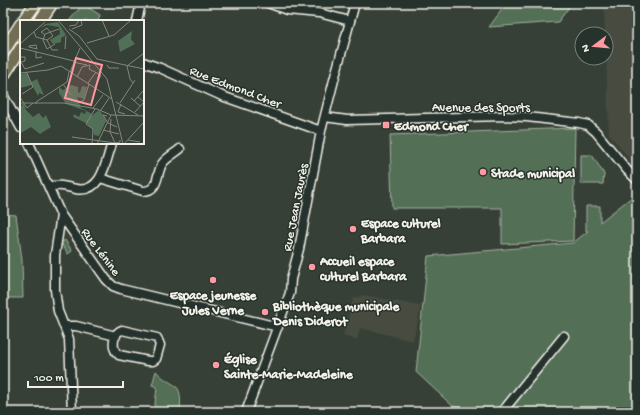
<svg xmlns="http://www.w3.org/2000/svg" width="640" height="415" viewBox="0 0 640 415" font-family="'Gochi Hand',sans-serif">
  <rect width="100%" height="100%" fill="#374036"/>
  <filter id="ink" filterUnits="userSpaceOnUse"><feTurbulence type="fractalNoise" baseFrequency=".025" numOctaves="2"/><feDisplacementMap in="SourceGraphic" scale="8" xChannelSelector="R" yChannelSelector="G"/><feConvolveMatrix kernelMatrix="1 2 1 2 8 2 1 2 1" color-interpolation-filters="sRGB"/></filter>
  <g filter="url(#ink)">
    <path fill="#474c3f" d="M3,3H16L3,23Z
      M604,3H637V168L609,134Z
      M363,295L421,306L413,341L360,328L357,340L343,336L353,299Z"/>
    <path fill="#526f57" stroke="#a3b0a0" d="M507,3H572L558,22L489,27Z
      M83,4L100,15L98,21H69Z
      M575,128L573,241L502,244V208H392L390,135Z
      M581,155H592L604,174L603,184H581Z
      M637,193V412H459L416,372L428,256L573,243L588,231H586V206H600V222Z
      M3,214L16,215L22,260L23,298H3Z
      M65,240L72,251L68,254L61,243Z
      M156,371C173,390 183,378 180,412H154L157,387L152,385Z"/>
    <g fill="none" stroke-linecap="round" stroke-linejoin="round">
      <g stroke="#f4f1e8" stroke-width="11">
        <path id="minor" d="M268,3L287,10L319,13L350,21
          M137,21L141,3
          M143,62L160,68L222,96L321,131
          M3,95L21,128
          M325,117L347,120L504,116L527,117L579,123L588,125L596,132L627,170L637,180
          M29,143L61,215L106,279L113,286L121,289L278,327
          M100,178L143,191C159,191 156,175 162,164C166,158 174,154 180,149
          M49,187C59,184 66,187 76,189C102,194 106,161 112,143
          M61,215L55,255V290L58,311L69,339L72,412
          M65,326H76L116,336
          M122,330L157,338L160,345L156,359L153,361H148L119,355C111,350 112,333 122,330Z
          M246,412L290,293L291,279L299,249L321,131L334,80L355,3
          M502,412L564,336"/>
      </g>
      <g stroke="#f4f1e8" stroke-width="14">
        <path id="highway" d="M23,21L36,3
          M40,21L52,3
          M3,52L21,24
          M3,76L21,48"/>
      </g>
      <use href="#minor" stroke="#26332d" stroke-width="8"/>
      <use href="#highway" stroke="#726e52" stroke-width="11"/>
    </g>
  </g>
  <g fill="#ff9aa2" stroke="#26332d" stroke-width="1.5">
    <rect x="382" y="121" width="8" height="8" rx="2"/>
    <circle cx="483" cy="172" r="4"/>
    <circle cx="353" cy="229" r="4"/>
    <circle cx="312" cy="267" r="4"/>
    <circle cx="213" cy="280" r="4"/>
    <circle cx="265" cy="312" r="4"/>
    <circle cx="216" cy="365" r="4"/>
  </g>
  <g text-anchor="middle" stroke-width="3" stroke-linejoin="round" paint-order="stroke">
    <g font-size="13" fill="#f4f1e8" stroke="#26332d">
      <text transform="translate(236 86) rotate(21)" y="5">Rue Edmond Cher</text>
      <text x="481" y="111">Avenue des Sports</text>
      <text transform="translate(294 207) rotate(-79)" y="5">Rue Jean Jaurès</text>
      <text transform="translate(102 251) rotate(53)" y="5">Rue Lénine</text>
    </g>
    <g font-size="13" font-weight="bold" fill="#f4f1e8" stroke="#26332d" text-anchor="start">
      <text x="394" y="130">Edmond Cher</text>
      <text x="491" y="177">Stade municipal</text>
      <text x="361" y="227">Espace culturel<tspan x="361" dy="15">Barbara</tspan></text>
      <text x="320" y="265">Accueil espace<tspan x="320" dy="15">culturel Barbara</tspan></text>
      <text x="213" y="299" text-anchor="middle">Espace jeunesse<tspan x="213" dy="15">Jules Verne</tspan></text>
      <text x="273" y="310">Bibliothèque municipale<tspan x="273" dy="15">Denis Diderot</tspan></text>
      <text x="224" y="363">Église<tspan x="224" dy="15">Sainte-Marie-Madeleine</tspan></text>
    </g>
  </g>
  <g transform="translate(20 20)">
    <rect width="124" height="124" fill="#374036"/>
    <path d="M38,2L46,15L41,18V22L33,24L30,20L40,14L39,7L27,5L21,8L25,4ZM112,11L111,19L115,24L100,32L98,21ZM7,53L12,65L11,62L17,59L24,75L19,73L18,76L12,65L0,68V54ZM51,65L58,67V72L60,73L62,66L67,67L64,79L57,77L61,88L72,94L70,97L79,90L81,92L86,101L79,116L74,115L73,109L66,103L53,97L54,94L59,97L61,92L65,94L66,91L46,84L39,73V67L43,70ZM0,84H4L6,90L13,97L19,93L23,98L26,95L31,107L20,114L11,107L1,113L0,86L3,85Z" fill="#526f57"/>
    <path fill="none" stroke="#83877d" stroke-width="1" d="M38,0L87,59L103,124M82,0L89,16M49,6L56,5L59,0M49,9L59,16L77,39L124,49M52,9L62,5L61,0M14,12L16,17L27,20L32,30H38M25,15L21,12L27,8L33,16L27,20M67,23L94,15L111,0M0,24L25,2M35,24L27,29L23,20L25,14L39,9M16,25L17,29L9,27V26ZM0,28L54,41M45,29L46,16M16,32V38L22,37M0,37H5V41L1,42M1,42L5,49L24,43M53,42L67,45M70,45L69,49L81,55L75,67M87,45L89,48H99M107,46L124,33M107,46L110,59L113,63M50,52L60,28M0,53L28,50L41,46L92,79M57,57L62,47L70,45M68,63L76,52M43,64L51,75M2,74L13,67L7,53M0,77L7,88L13,83M111,78L120,86M114,81L123,71M16,82L47,62L49,52M96,82L118,95M0,83H17M15,83H44L77,89L91,95L124,96M58,83L64,80L69,64M100,83L115,60M101,84L98,92L105,94M73,88L83,75M81,90L89,78M115,92L124,82L118,77M87,96L83,95L88,103L97,107M83,110L99,114M90,112L91,99M90,112L95,123M52,117L95,123L100,122V120M108,120L120,122M72,124L73,109L66,104L75,89M77,124L91,95M104,124L124,102"/>
    <path fill="#ff9aa2" fill-opacity="0.15" stroke="#ff9aa2" stroke-width="2" d="M56,38L82,45L71,85L45,78Z"/>
    <rect width="124" height="124" fill="none" stroke="#f4f1e8" stroke-width="2"/>
  </g>
  <rect width="640" height="415" fill="none" stroke="#26332d" stroke-width="16"/>
  <rect x="8" y="8" width="624" height="399" fill="none" stroke="#f4f1e8" stroke-width="1.5" filter="url(#ink)"/>
  <g transform="translate(594 46) rotate(254)"><circle r="19" fill="#26332d" stroke="#787f78"/>
  <path d="M0-3L7 15L0 10L-7 15Z" fill="#ff9aa2"/>
  <text y="-6" font-size="11" font-weight="bold" text-anchor="middle" fill="#f4f1e8">N</text>
  </g>
  <path d="M28 381v6h95v-6" fill="none" stroke="#f4f1e8" stroke-width="2"/>
  <text x="34" y="381" font-size="12" fill="#f4f1e8" stroke="#26332d" stroke-width="3" paint-order="stroke">100 m</text>
</svg>
